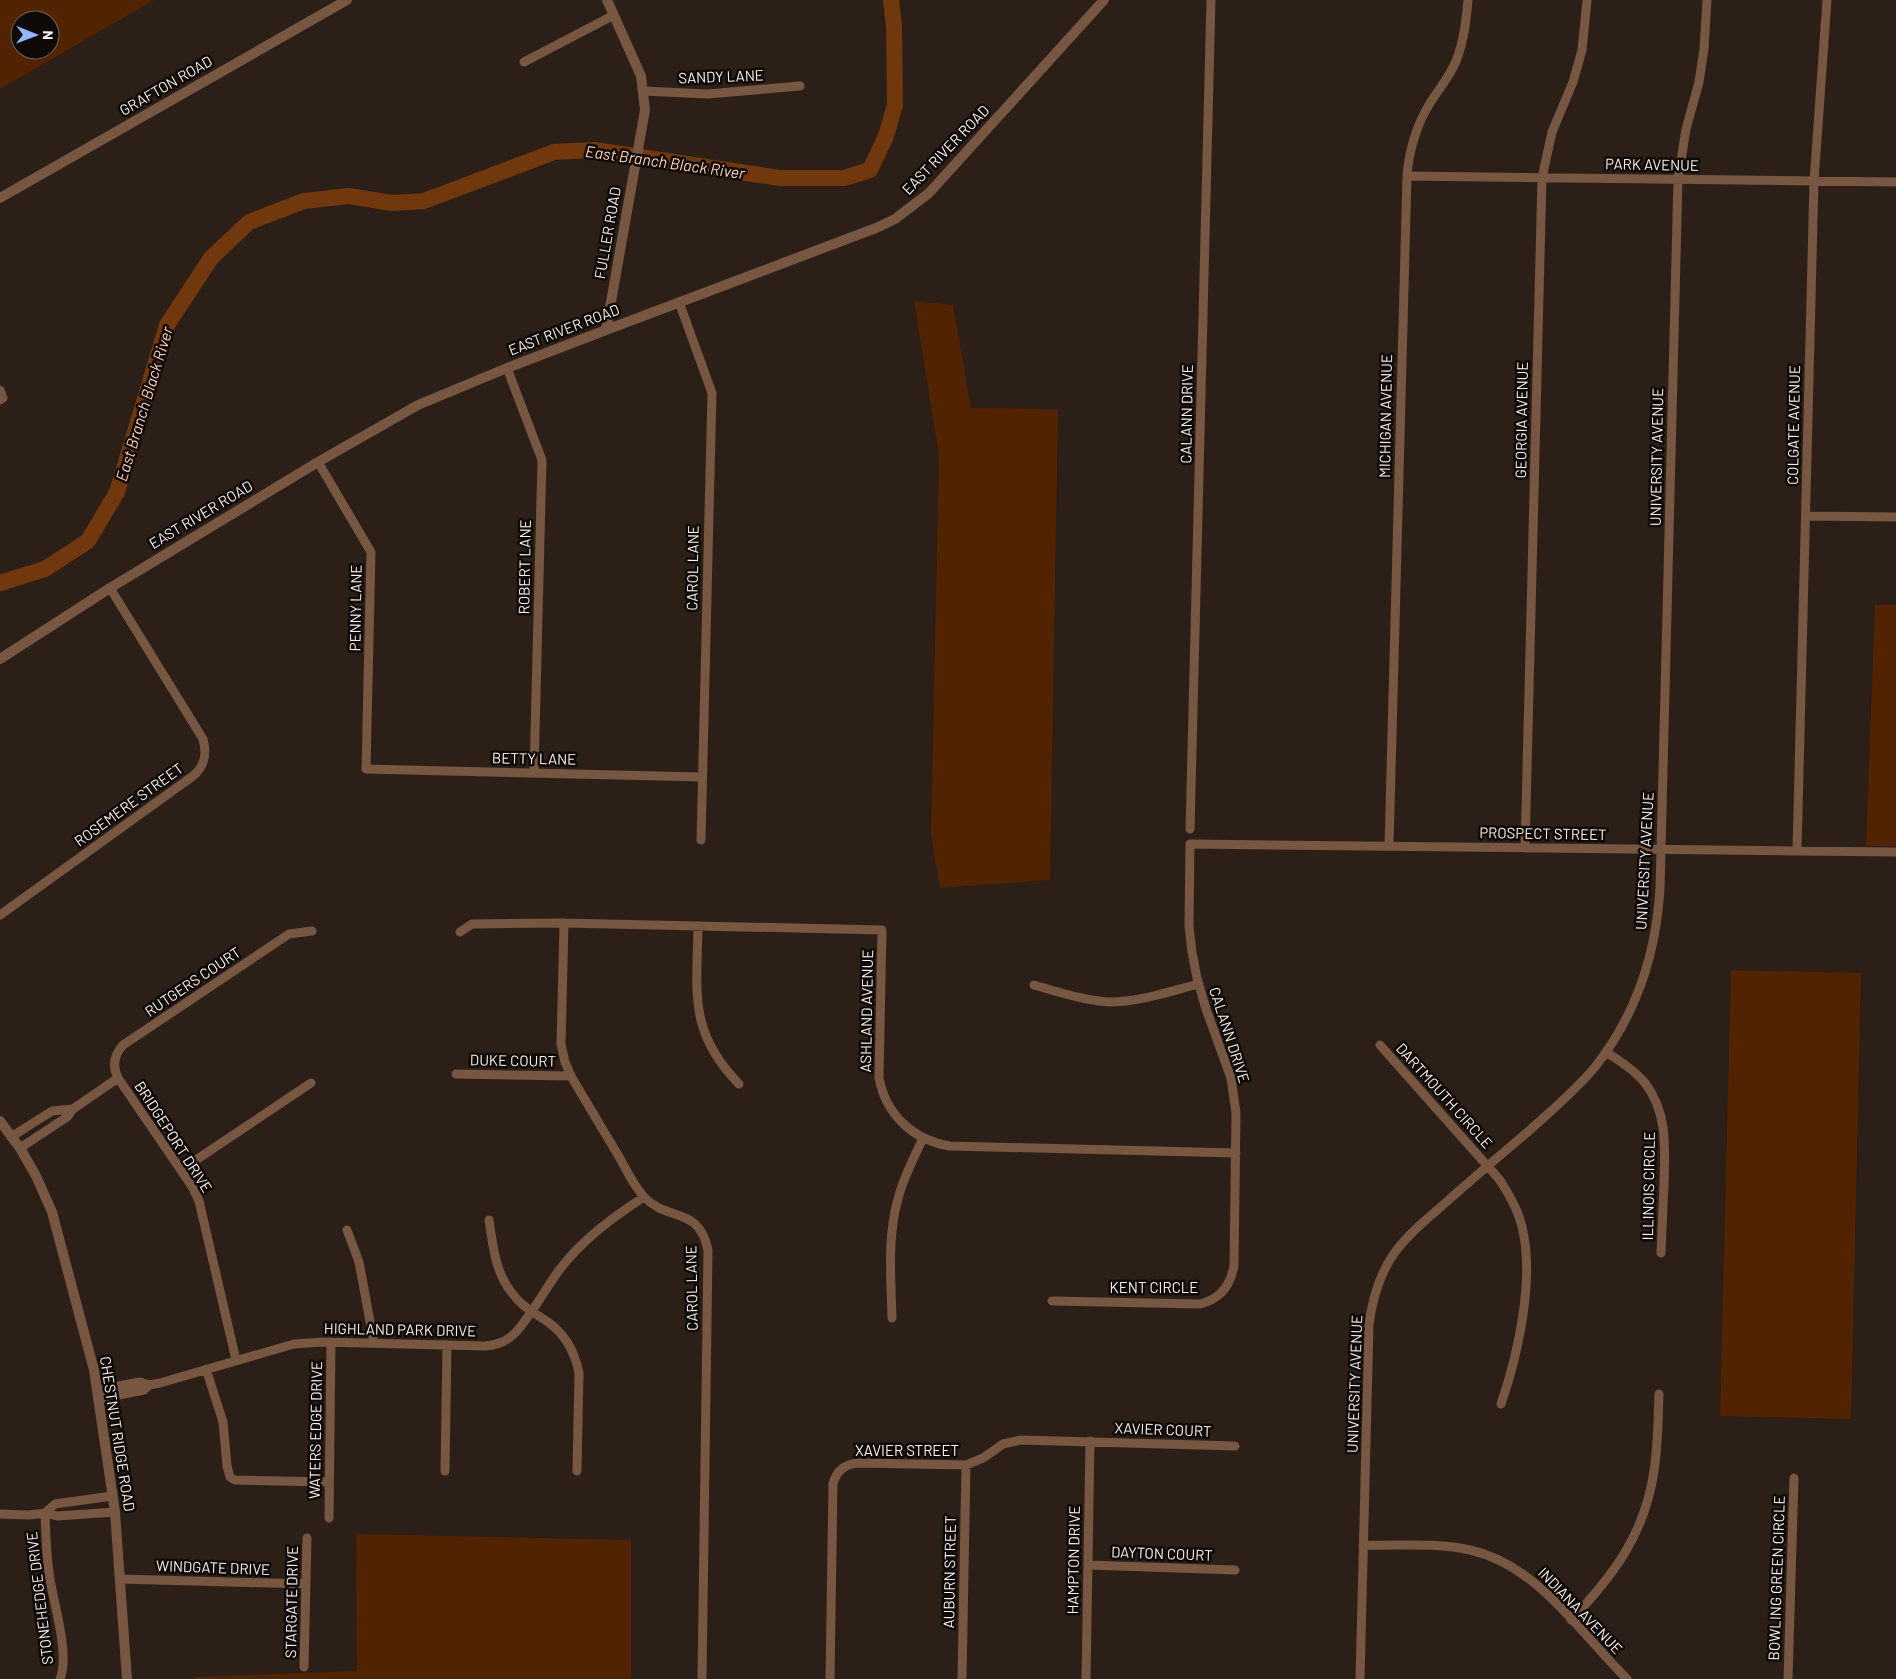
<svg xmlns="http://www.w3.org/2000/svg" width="1896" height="1679" viewBox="0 0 1896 1679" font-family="Barlow,sans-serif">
  <rect width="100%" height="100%" fill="#2b1f18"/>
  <path fill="#512300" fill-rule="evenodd" d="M0,0H154L0,89ZM20,20H50V50H20Z
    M914,301L953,305L971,408L1058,409L1050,880L940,888L931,835L939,455Z
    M1875,605H1896V846H1866Z
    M1731,970L1861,973L1851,1419L1720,1416Z
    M356,1534L631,1540V1679H195V1677L357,1671Z"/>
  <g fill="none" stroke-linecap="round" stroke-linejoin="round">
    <path stroke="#71380e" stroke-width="16" d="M0,583L45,569L88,541L117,492L167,325L211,258L249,222L304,201L349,196L392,203L424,201L554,152L595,150L780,178H844L870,170L886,136L895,105L894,26L891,0"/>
    <path stroke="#775642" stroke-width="9" d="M524,62L614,15
      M643,91L708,94L800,86
      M1407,176L1896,182
      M679,302L712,393L701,840
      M507,368L542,460L534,773
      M0,390L3,398L0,400
      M318,462L371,552L366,769L702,777
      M1806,516L1896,517
      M1190,829L1211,0
      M1389,846L1407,176C1409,150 1416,126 1430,103C1439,89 1450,76 1456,61C1464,41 1466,21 1468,0
      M1525,848L1542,178L1552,132L1573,82L1582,50L1587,0
      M1797,851L1814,181L1827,0
      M0,915L193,776C205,766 207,754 203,739L110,588
      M564,923L561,1044L565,1062L571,1076C586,1102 602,1128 618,1155C626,1169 633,1185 644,1197C668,1222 699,1206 708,1250L702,1679
      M698,926C697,992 688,1032 739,1084
      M460,932L472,924L564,923L882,930L879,1078C886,1115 913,1140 950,1146L1236,1153
      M1034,985C1059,992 1085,1001 1110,1002C1140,1002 1170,991 1199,984
      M1380,1045L1499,1179C1509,1194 1518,1209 1522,1227C1535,1278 1518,1355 1501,1404
      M1606,1052C1620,1061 1634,1070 1645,1083C1668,1113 1665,1148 1664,1184C1663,1207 1662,1230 1661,1253
      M456,1074L571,1076
      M11,1137L52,1111L73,1109
      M20,1148L67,1117L73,1109L118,1078
      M181,1170L311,1083
      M489,1220C493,1246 495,1272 512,1293C521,1306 535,1313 548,1322C565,1334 575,1353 579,1373L577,1471
      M347,1230L359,1262L374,1343
      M1052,1301L1200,1304C1220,1299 1231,1285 1234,1265L1236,1113L1231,1078L1206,1009L1197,978L1192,952L1189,926L1190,844L1896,852
      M892,1318C891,1278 887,1237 898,1199C903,1178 914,1158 923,1138
      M236,1360L199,1201L193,1188L118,1078C112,1066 114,1055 123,1045L289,934L312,931
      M206,1369L223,1422L227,1466L230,1477L235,1480L329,1482
      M98,1390L140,1382L149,1385L160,1383L294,1344L322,1342L485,1346C497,1345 508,1341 516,1332C533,1313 545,1289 560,1269C583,1239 613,1217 644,1197
      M99,1399L144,1390L149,1385
      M445,1471L447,1345
      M45,1513C46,1534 46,1557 50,1579C54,1605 70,1655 60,1679
      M45,1513L55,1504L112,1496
      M0,1514L29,1515L45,1513L57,1516L115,1512
      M329,1518L331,1342
      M1363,1545C1398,1546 1436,1542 1470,1550C1538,1565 1580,1633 1627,1679
      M1088,1565L1235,1570
      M120,1579L305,1584
      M1571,1620C1613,1576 1645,1534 1654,1471C1658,1446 1658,1420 1659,1394
      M304,1667L307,1538
      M830,1679L833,1484C836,1472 844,1464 858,1463L966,1465L983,1458L1003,1444L1021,1440L1235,1446
      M962,1679L966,1465
      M1086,1679L1090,1441
      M1360,1679L1369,1325C1372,1300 1379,1276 1393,1255C1409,1232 1432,1215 1452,1197C1478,1174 1504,1152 1530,1130C1552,1110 1576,1090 1595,1067C1636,1015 1656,954 1660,889L1678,179L1686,129L1699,82L1704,49L1707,0
      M1788,1679L1794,1478"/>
    <path stroke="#775642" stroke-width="10" d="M0,198L347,0
      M606,330L645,110L641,76L607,0
      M0,659L110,588L318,462L418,405L507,368L606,330L876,228L895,219L929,193L1104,0
      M0,1121L20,1148L36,1176L52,1212L94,1370L115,1512L127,1679"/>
  </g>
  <g text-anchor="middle" stroke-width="5" stroke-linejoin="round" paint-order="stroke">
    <g font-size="15" fill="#f8f0eb" stroke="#0f0a07">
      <text transform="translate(721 77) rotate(-2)" y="5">SANDY LANE</text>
      <text transform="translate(166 86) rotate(-30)" y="5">GRAFTON ROAD</text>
      <text transform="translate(946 150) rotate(-46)" y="5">EAST RIVER ROAD</text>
      <text transform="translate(1652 165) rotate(1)" y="5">PARK AVENUE</text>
      <text transform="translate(608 233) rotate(-80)" y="5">FULLER ROAD</text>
      <text transform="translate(564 330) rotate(-21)" y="5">EAST RIVER ROAD</text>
      <text transform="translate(1187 414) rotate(-89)" y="5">CALANN DRIVE</text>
      <text transform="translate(1386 416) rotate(-89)" y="5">MICHIGAN AVENUE</text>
      <text transform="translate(1522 420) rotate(-89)" y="5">GEORGIA AVENUE</text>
      <text transform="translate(1794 425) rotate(-89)" y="5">COLGATE AVENUE</text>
      <text transform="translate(1657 457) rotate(-89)" y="5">UNIVERSITY AVENUE</text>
      <text transform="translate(201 515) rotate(-31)" y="5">EAST RIVER ROAD</text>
      <text transform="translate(525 567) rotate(-89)" y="5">ROBERT LANE</text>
      <text transform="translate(693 568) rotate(-89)" y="5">CAROL LANE</text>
      <text transform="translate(356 608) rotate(-89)" y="5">PENNY LANE</text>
      <text transform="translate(534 759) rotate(1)" y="5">BETTY LANE</text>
      <text transform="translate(129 805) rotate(-36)" y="5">ROSEMERE STREET</text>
      <text transform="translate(1543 834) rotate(1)" y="5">PROSPECT STREET</text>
      <text transform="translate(1645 861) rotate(-87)" y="5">UNIVERSITY AVENUE</text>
      <text transform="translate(193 982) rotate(-34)" y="5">RUTGERS COURT</text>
      <text transform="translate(867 1011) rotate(-89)" y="5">ASHLAND AVENUE</text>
      <text transform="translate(1229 1035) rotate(72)" y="5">CALANN DRIVE</text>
      <text transform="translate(513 1061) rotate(1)" y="5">DUKE COURT</text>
      <text transform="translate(1444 1096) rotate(48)" y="5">DARTMOUTH CIRCLE</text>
      <text transform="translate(173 1137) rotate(57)" y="5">BRIDGEPORT DRIVE</text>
      <text transform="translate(1649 1186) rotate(-89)" y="5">ILLINOIS CIRCLE</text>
      <text transform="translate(692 1288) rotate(-91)" y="5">CAROL LANE</text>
      <text x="1154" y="1293">KENT CIRCLE</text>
      <text transform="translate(400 1330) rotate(1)" y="5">HIGHLAND PARK DRIVE</text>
      <text transform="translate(1355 1384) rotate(-88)" y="5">UNIVERSITY AVENUE</text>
      <text transform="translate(316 1430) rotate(-89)" y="5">WATERS EDGE DRIVE</text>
      <text transform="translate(1163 1430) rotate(2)" y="5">XAVIER COURT</text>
      <text transform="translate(117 1434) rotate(81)" y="5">CHESTNUT RIDGE ROAD</text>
      <text x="907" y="1456">XAVIER STREET</text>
      <text transform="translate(1162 1554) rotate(2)" y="5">DAYTON COURT</text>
      <text transform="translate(1074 1560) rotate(-89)" y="5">HAMPTON DRIVE</text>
      <text transform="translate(213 1568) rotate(2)" y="5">WINDGATE DRIVE</text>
      <text transform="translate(950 1572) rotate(-89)" y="5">AUBURN STREET</text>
      <text transform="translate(1777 1578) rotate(-88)" y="5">BOWLING GREEN CIRCLE</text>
      <text transform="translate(40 1598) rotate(-97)" y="5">STONEHEDGE DRIVE</text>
      <text transform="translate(292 1602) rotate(-89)" y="5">STARGATE DRIVE</text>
      <text transform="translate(1580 1611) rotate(46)" y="5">INDIANA AVENUE</text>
    </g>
    <g font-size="16" font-style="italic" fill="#fed3b9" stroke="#0f0a07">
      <text transform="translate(665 162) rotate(8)" y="6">East Branch Black River</text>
      <text transform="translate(144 404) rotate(-73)" y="6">East Branch Black River</text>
    </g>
  </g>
  <g transform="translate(35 35) rotate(91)"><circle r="24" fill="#0f0a07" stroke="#6c6662"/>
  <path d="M0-4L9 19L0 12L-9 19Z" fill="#93b7fd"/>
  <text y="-8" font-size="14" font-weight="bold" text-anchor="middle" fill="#f8f0eb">N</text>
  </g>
</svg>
